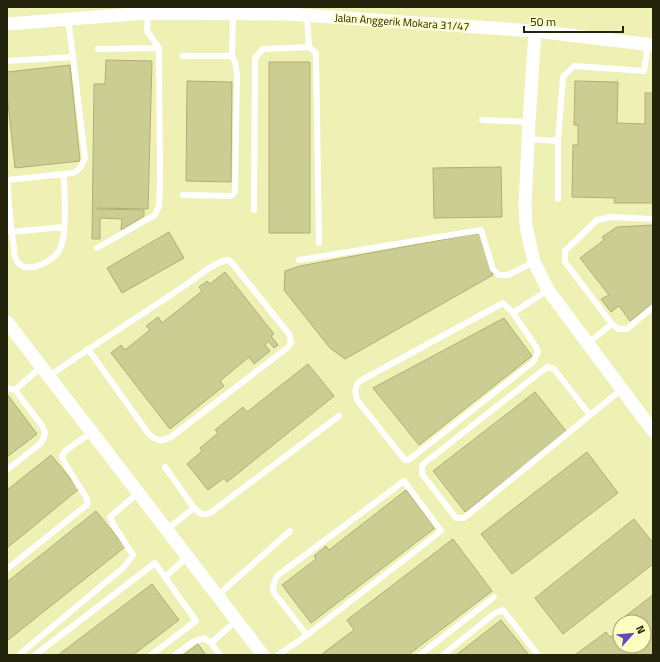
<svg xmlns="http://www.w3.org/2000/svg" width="660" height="662" viewBox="0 0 660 662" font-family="'Titillium Web',sans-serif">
  <rect width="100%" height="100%" fill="#eef0b4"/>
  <path fill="#cccd93" stroke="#aeaf76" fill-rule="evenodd" d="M106,60L152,61L148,209L97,208V209L144,210V216L121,230L122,219L100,218V239H92L94,84H105Z
    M269,62H310V233H269Z
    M70,65L80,161L15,168L7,94V72Z
    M187,81L232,82L231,182L186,181Z
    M575,81L618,82L617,123L645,124V93H653V203H614L615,198L572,197L573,145H578V125H574Z
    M501,167L502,217L434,218L433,168Z
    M653,225V303L630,321L619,306L611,312L601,299L609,295L580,258L604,240L602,237L617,227Z
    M169,232L184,258L122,293L107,268Z
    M479,233L493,275L345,359L330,348L284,290L285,271L300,266Z
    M225,272L274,334L271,336L278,345L274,348L268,341L265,345L270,351L254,364L249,357L220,381L224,386L170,429L111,353L121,345L125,350L150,330L146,326L158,317L162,323L202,291L199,287L207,281L210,284Z
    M504,318L532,356L419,445L373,388Z
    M308,364L334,396L227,482L224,478L208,490L187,464L202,451L200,448L218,433L215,430L243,407L247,412Z
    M535,392L567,432L465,512L433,471Z
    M7,394L37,434L7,457Z
    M587,452L618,493L512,574L481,534Z
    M51,455L79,489L7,548V490Z
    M406,490L435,528L311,623L282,585L316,559L314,556L326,546L329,550Z
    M96,511L125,547L8,640L7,638V582Z
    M634,519L653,543V564L563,634L535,598Z
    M453,539L492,591L408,655H325L323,653L354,630L347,620Z
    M152,584L179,620L133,655H58Z
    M653,595V655H575L606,632L610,637L620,630L615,624ZM620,622H644V646H620Z
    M501,620L529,655H456Z
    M198,644L206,655H183Z"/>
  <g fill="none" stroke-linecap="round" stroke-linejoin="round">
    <path stroke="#fff" stroke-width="6" d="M309,47L316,53L319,243
      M98,49L159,48
      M232,56L233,14
      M7,61L73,57L68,19
      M482,120L529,122
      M528,139L558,141L563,77L574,66L644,71L648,45
      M7,180C9,203 10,225 14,247C14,251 14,256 16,259C19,267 27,268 34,267C42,265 55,258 59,251C68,236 64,193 64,175
      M7,180L73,173C80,170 82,165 85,158L73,57
      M183,195L231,196L235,192L237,74L235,62L232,56H183
      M558,199V141
      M254,210L255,58L263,49L309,47L307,16
      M653,219L611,217L597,220L565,251V262L612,324L618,329H627L653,307
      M11,232L64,227
      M97,248L155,215L159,206L160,184L159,48L147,31L148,13
      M299,260L481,230L493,269L499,275H508L534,262
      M503,303L513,313L536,347L538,352L533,362L423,449L408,460H405L357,400C355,391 354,387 360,381Z
      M513,313L548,290
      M588,343L612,324
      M49,376C92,346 137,318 181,288C194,280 213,262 228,260L232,263L289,334L291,342L288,347L283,351L171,437C161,442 156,441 148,433L88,349
      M7,388L15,390L43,427L45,434L41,443L7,470
      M15,390L41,367
      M590,415L554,369L547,367L422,465V474L456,518H464L622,389
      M165,467L194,508
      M166,530L194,508C200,513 202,516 210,513L339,416
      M7,569L88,504L87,499L63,460L62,456L65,451L92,432
      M165,577L187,557
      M217,596L290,531
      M211,643L236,621
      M20,654L124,567L133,555L113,524L110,517L138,493
      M35,655L155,563L196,621L151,655
      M175,655L193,642L204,638L211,643L220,655
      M278,655L307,635L441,531L404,481L277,576L273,586L274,593L307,635
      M420,655L494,597
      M443,655L495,613L503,610L538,655"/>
    <path stroke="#fff" stroke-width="13" d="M7,24L146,13L288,14L535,31L653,45
      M535,31L529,122L525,204L526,226L534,262L548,290L653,431
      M7,322L263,655"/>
  </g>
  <g text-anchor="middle" stroke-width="3.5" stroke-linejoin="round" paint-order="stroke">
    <g font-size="11" fill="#24240d" stroke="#fbfdc1">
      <text transform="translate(402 22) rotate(4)" y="4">Jalan Anggerik Mokara 31/47</text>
    </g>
  </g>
  <rect width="660" height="662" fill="none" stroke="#24240d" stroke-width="16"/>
  <g transform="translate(632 634) rotate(63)"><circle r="19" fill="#fbfdc1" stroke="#a5a679"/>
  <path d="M0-3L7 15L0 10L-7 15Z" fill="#6548c1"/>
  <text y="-6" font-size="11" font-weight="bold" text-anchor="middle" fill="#24240d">N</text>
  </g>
  <path d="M524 26v6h99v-6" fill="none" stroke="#24240d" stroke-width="2"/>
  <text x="530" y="26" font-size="12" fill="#24240d" stroke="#fbfdc1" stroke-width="3" paint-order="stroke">50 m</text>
</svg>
